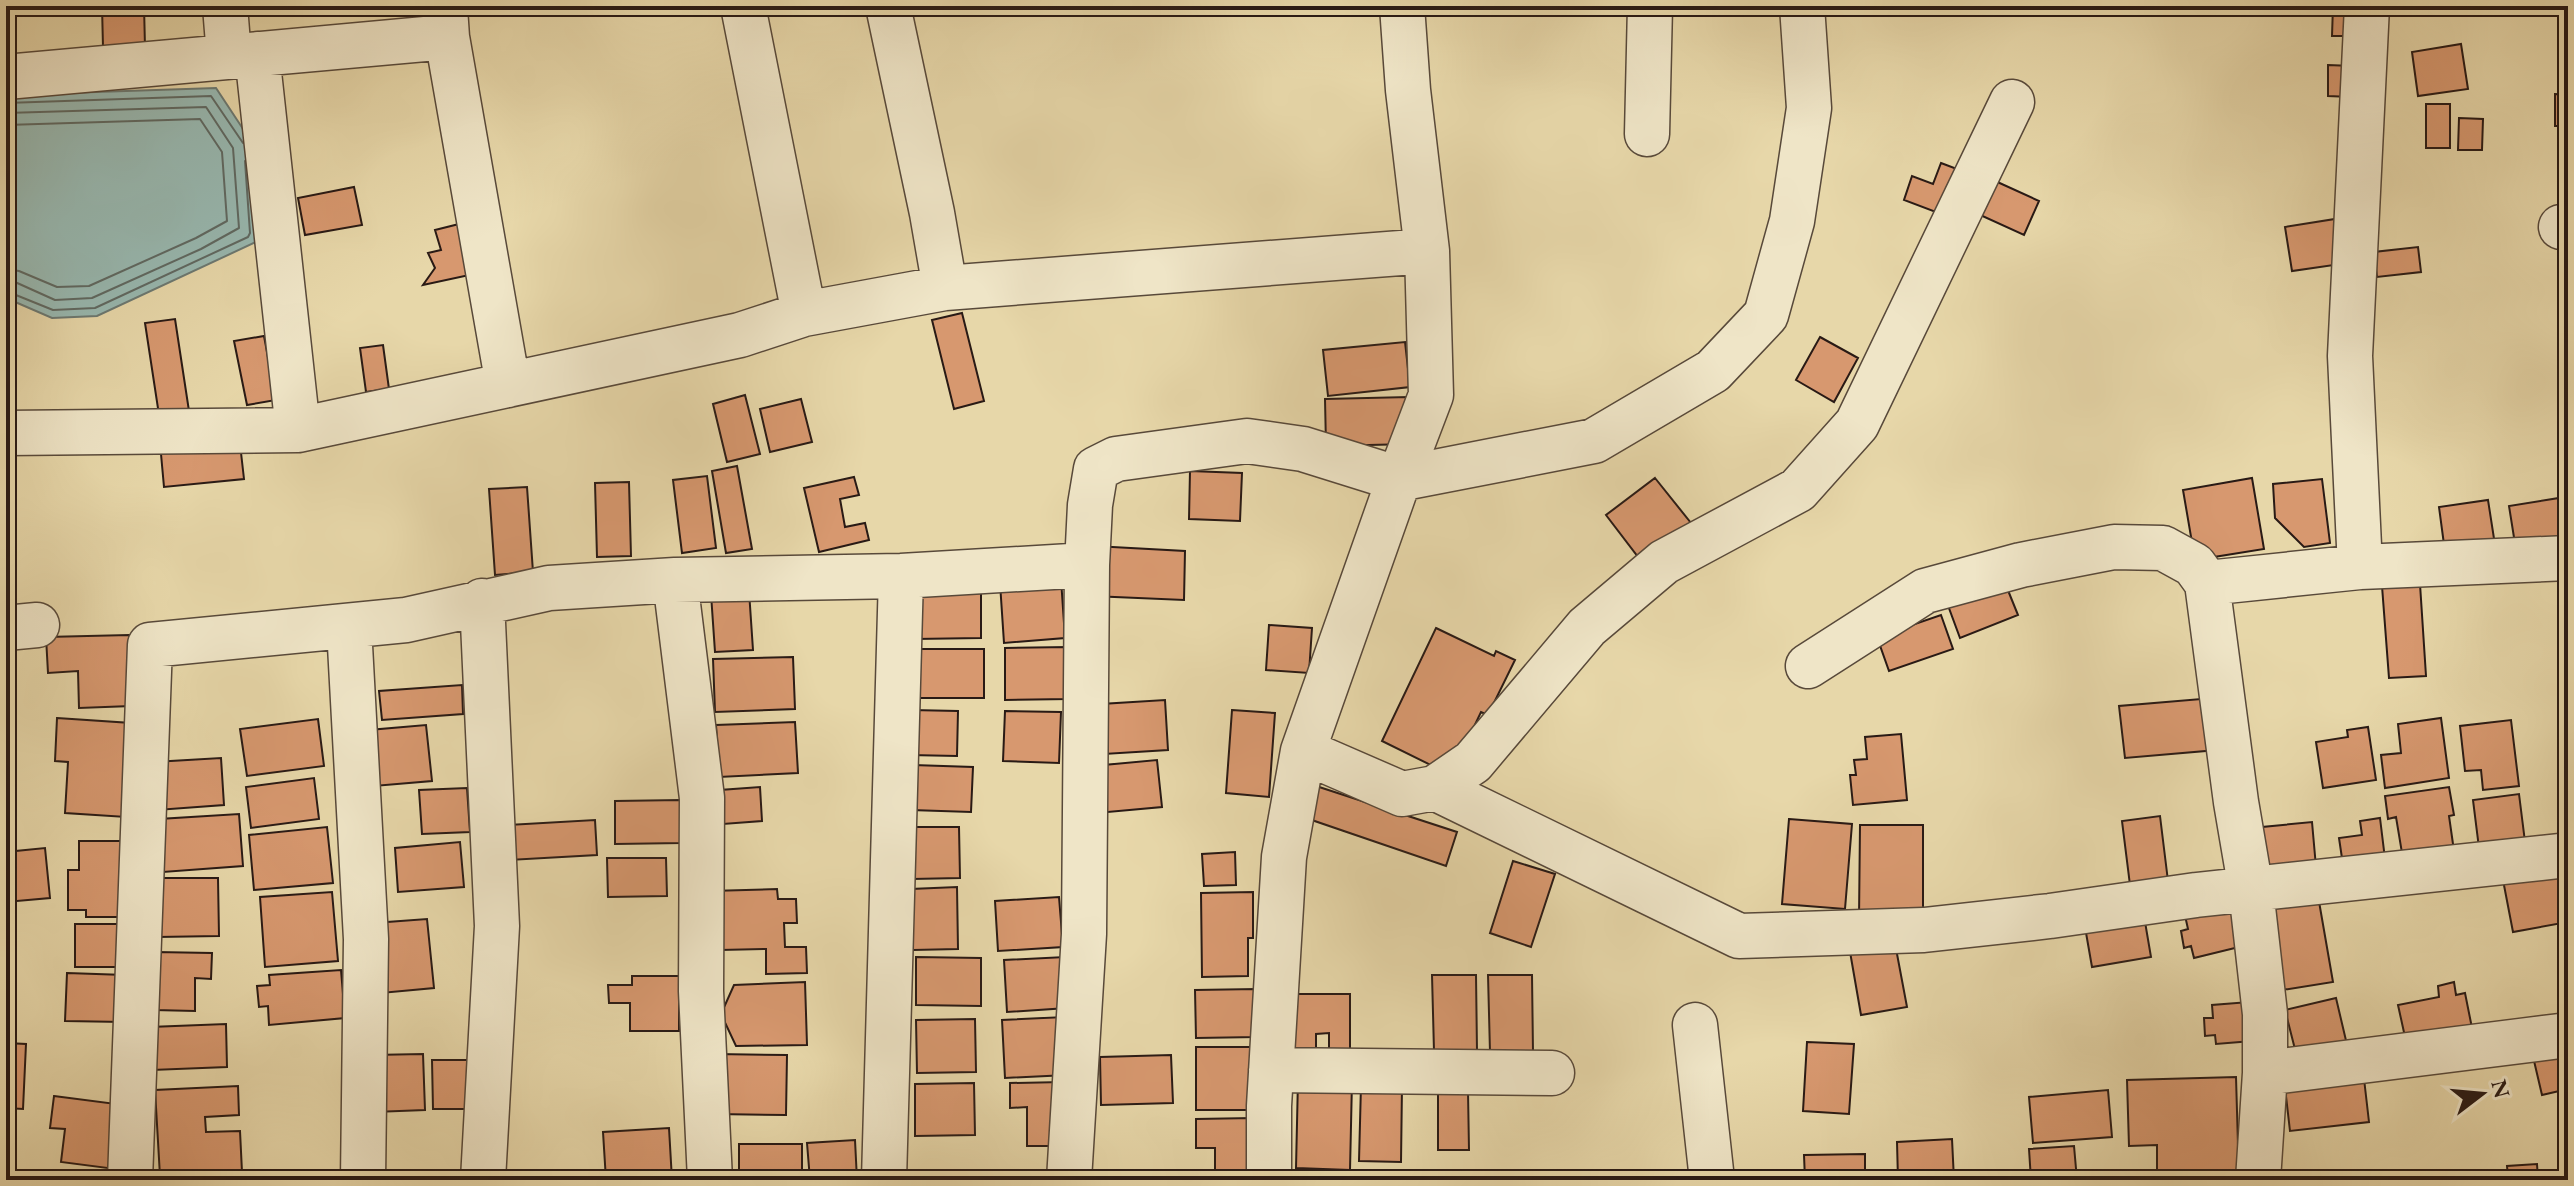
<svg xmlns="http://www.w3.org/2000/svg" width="2574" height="1186" viewBox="0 0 2574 1186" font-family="'EB Garamond',serif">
  <rect width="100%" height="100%" fill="#e7d7a9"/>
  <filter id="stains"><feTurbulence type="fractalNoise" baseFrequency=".0025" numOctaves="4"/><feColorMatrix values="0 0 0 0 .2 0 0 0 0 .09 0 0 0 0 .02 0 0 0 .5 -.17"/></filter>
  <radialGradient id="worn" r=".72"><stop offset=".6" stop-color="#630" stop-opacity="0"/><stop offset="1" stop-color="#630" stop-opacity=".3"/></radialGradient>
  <path fill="#98b8b0" stroke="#6c7972" stroke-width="2" d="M216,88L251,141L258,241L97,316L52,318L6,298V95Z"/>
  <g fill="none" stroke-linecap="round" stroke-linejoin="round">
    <path stroke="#606962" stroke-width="2" d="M6,103L211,96L243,143
      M6,113L206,107L233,148L239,228L201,249L92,298L55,300L15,282L6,281
      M6,125L200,119L222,152L227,221L196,238L89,286L57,287L19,271L6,269
      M6,291L53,310L95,308L248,237L250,233L245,161"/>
  </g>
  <path fill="#d7986f" stroke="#291a15" stroke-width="2" d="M102,6H144L145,47H103Z
    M1822,6H1881V8L1822,11Z
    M2333,6H2357L2356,36H2332Z
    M2461,44L2468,89L2418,96L2412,52Z
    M2328,65L2352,66L2351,97L2328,96Z
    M2555,94L2568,95V126H2555Z
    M2426,104H2450V148H2426Z
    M2459,118L2483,119L2482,150H2458Z
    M1941,163L1965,172L1949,217L1904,200L1912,176L1933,184Z
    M1993,180L2039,201L2024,235L1978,214Z
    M354,187L362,225L305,235L298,198Z
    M2335,219L2341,264L2292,271L2285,227Z
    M463,223L474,274L423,285L435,268L428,253L441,250L435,230Z
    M2418,247L2421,272L2377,277L2374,252Z
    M962,313L984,401L954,409L932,320Z
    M175,319L189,411L159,415L145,323Z
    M264,336L276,400L247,405L234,341Z
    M1820,337L1858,358L1834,402L1796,380Z
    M1405,342L1410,387L1328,396L1323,350Z
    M383,345L389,389L366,392L360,348Z
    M745,395L760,454L727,462L713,404Z
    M1409,397L1411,444L1326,446L1325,399Z
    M801,399L812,442L770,452L760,409Z
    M239,435L244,479L164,487L160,443Z
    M737,466L752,549L726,553L712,471Z
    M1190,471L1242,473L1240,521L1189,519Z
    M707,476L716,548L682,553L673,480Z
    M854,477L859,495L840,499L845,527L865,523L869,540L819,552L804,488Z
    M1655,478L1695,528L1645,566L1606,515Z
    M2252,478L2264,549L2195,560L2183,490Z
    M2322,479L2330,543L2304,547L2275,518L2273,484Z
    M629,482L631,556L597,557L595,483Z
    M527,487L533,572L495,575L489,489Z
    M2559,498L2566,543L2516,550L2509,506Z
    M2488,500L2495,545L2445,552L2439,507Z
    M1094,546L1185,551L1184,600L1092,596Z
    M2003,578L2018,615L1960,638L1946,600Z
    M1061,579L1065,638L1004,643L1000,583Z
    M915,582H981V638L915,639Z
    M2420,584L2426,676L2389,678L2382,586Z
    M749,591L753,650L715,652L711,594Z
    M1941,615L1953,649L1889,671L1877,637Z
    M1269,625L1312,628L1309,673L1266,670Z
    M1436,628L1494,656L1496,651L1515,660L1488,715L1481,712L1451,775L1382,741Z
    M129,635L131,706L79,708L78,671L48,673L46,637Z
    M1069,647V699L1005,700V648Z
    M916,649H984V698H916Z
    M793,657L795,709L715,712L713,659Z
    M462,685L463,714L382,720L379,691Z
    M2213,698L2217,750L2125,758L2119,706Z
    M1165,700L1168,750L1104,754L1101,704Z
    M911,710L958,711L957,756L909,755Z
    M1232,710L1275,713L1269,797L1226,793Z
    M1005,711L1061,712L1059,763L1003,761Z
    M57,718L131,723L126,817L65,813L68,762L55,761Z
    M2441,718L2449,778L2385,788L2381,755L2401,753L2398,724Z
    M318,719L324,766L247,776L240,729Z
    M2511,720L2519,786L2483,790L2481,770L2465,771L2460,726Z
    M795,722L798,773L719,777L716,725Z
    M426,725L432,781L374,786L369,730Z
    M2368,727L2376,780L2323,788L2316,742L2348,737L2347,730Z
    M1901,734L1907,800L1853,805L1850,775H1856L1854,760L1867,759L1865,737Z
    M221,758L224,805L157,810L154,762Z
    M1157,760L1162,807L1097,813L1093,766Z
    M913,765L973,767L971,812L911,810Z
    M314,778L319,819L251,828L246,787Z
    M1313,785L1457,832L1446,866L1303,817Z
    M760,787L762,821L723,824L720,790Z
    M2449,787L2454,815L2449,816L2455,858L2404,865L2396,817L2388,819L2385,796Z
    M467,788L470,832L422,834L419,790Z
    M2519,794L2526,850L2480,856L2473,800Z
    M681,800L682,843L615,844V801Z
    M239,814L243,866L163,872L159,819Z
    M2160,816L2168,881L2130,885L2122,821Z
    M2380,818L2385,859L2343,865L2339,838L2362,835L2360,821Z
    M1789,819L1852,824L1845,909L1782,904Z
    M595,820L597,855L509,860L507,825Z
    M2312,822L2316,867L2256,874L2252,828Z
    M1860,825H1923V919H1859Z
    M327,827L333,883L254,890L249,835Z
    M911,827H959L960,878L912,879Z
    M79,841H128V917H86V910H68V870H79Z
    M460,842L464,887L398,892L395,848Z
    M45,848L50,898L6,902V852Z
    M1235,852L1236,885L1204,886L1202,854Z
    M607,858H666L667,896L608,897Z
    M1513,861L1555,874L1531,947L1490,933Z
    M2568,867V922L2513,932L2503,880Z
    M156,878H218L219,936L157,937Z
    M957,887L958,949L913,950L911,889Z
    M777,889L778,899H796L797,923H784L785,947H806L807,973L766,974V949L720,950L710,891Z
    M2317,890L2333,982L2276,991L2270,898Z
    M332,892L338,961L265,967L260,897Z
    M1253,892V938H1248V976L1202,977L1201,893Z
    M1059,897L1063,947L998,951L995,901Z
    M2229,902L2239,947L2194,958L2191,946L2184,948L2181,931L2188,929L2184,911Z
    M2144,916L2151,957L2092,967L2085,927Z
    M427,919L434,988L381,993L374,923Z
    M75,924H126V967H75Z
    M1894,938L1907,1007L1861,1015L1849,946Z
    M155,952L212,953L211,979L195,978V1011L154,1010Z
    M916,957L981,958V1006L916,1005Z
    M1065,957L1067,1008L1007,1012L1004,960Z
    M341,970L345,1018L269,1025L268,1006L259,1007L257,986L270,985L269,975Z
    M67,973L125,975L124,1022L65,1021Z
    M1432,975H1476L1477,1051H1434Z
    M1488,975H1532L1533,1052H1490Z
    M632,976H679V1031H630V1003H609L608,985H632Z
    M805,982L807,1045L736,1046L721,1014L734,985Z
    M2454,982L2456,995L2465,993L2473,1033L2407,1046L2398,1005L2439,997L2438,986Z
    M1257,989V1037L1196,1038L1195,990Z
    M1294,994H1350V1056L1329,1057V1033L1316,1034V1057H1295Z
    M2336,998L2348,1049L2298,1061L2285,1010Z
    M2249,1002L2252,1041L2216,1044L2215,1035L2205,1036L2204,1018H2213L2212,1005Z
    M1065,1017L1067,1075L1005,1078L1002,1020Z
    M975,1019L976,1072L917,1073L916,1020Z
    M226,1024L227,1067L152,1070L150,1027Z
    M2568,1040V1089L2542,1095L2531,1048Z
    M1807,1042L1854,1044L1849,1114L1803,1111Z
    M6,1043L26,1044L23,1109L6,1108Z
    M1196,1047H1257V1110H1196Z
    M423,1054L425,1110L374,1112L372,1055Z
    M715,1054L787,1055L786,1115L715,1114Z
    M1171,1055L1173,1103L1101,1105L1100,1057Z
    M432,1060H477L478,1109H433Z
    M2363,1070L2369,1122L2290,1131L2284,1079Z
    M2236,1077L2239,1180H2157V1145L2129,1146L2127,1080Z
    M1298,1079L1352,1081L1350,1170L1296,1168Z
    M1063,1082L1064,1146H1027V1107L1010,1108V1083Z
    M974,1083L975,1135L915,1136V1084Z
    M1361,1085L1402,1086L1401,1162L1359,1161Z
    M238,1086L239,1115L205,1117L206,1132L240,1131L242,1172L160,1176L155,1090Z
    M2108,1090L2112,1137L2033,1143L2029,1097Z
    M1438,1091H1468L1469,1150H1438Z
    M54,1096L124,1105L115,1169L61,1162L65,1129L50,1128Z
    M1253,1118V1176H1215V1148H1196V1119Z
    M669,1128L672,1180H606L603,1132Z
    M1952,1139L1954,1180H1898L1897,1142Z
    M855,1140L857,1180H810L807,1143Z
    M739,1144H802V1180H739Z
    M2074,1146L2077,1180H2031L2029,1149Z
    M1865,1154V1180H1805L1804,1155Z
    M2537,1164L2538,1180H2485V1178L2508,1177L2507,1166Z"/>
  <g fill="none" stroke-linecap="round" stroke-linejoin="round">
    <g stroke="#58493a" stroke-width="47">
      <path id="minor" d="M225,6L229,56
        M743,6L804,314
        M445,8L447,37L508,385
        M257,54L298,430
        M6,77L447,37
        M1647,134L1650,6
        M2561,227L2568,226
        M945,288L1427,251
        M6,433L298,430L740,335L804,314L945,288L932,213L888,6
        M2360,567L2350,356L2367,6
        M675,580L702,798L701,991L710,1180
        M2207,583L2360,567L2568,558
        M482,601L497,926L483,1180
        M349,627L366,939L363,1180
        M6,628L37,625
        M1808,666L1925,591L2021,565L2114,547L2163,548L2194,565L2207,583L2236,802L2251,890L2265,1014V1073L2258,1180
        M1303,751L1402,794L1435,788L1473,762L1587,627L1664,562L1798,490L1857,424L2012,102
        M1435,788L1739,936L1924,930L2050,916L2196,895L2568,855
        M1695,1025L1712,1180
        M1271,1070L1552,1073
        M2265,1073L2568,1035
        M130,1180L150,645L406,620L549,588L675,580L901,576L1087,565
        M884,1180L901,576
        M1069,1180L1084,934L1087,565L1090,505L1096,469L1116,459L1247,441L1303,449L1399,479L1431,395L1427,251L1408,90L1402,6
        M1269,1180V1106L1284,857L1303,751L1399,479L1594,441L1713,371L1766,315L1792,221L1809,108L1802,6"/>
    </g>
    <use href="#minor" stroke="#efe5c7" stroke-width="44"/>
  </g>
  <rect width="2574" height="1186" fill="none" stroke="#e7d7a9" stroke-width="32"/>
  <rect x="8" y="8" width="2558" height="1170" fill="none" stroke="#291a15" stroke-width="4"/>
  <rect x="16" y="16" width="2542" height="1154" fill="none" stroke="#291a15" stroke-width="2"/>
  <g transform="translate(2482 1094) rotate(74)" stroke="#efe5c7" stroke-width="6" paint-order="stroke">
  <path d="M0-6L14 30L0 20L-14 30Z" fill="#291a15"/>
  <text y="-12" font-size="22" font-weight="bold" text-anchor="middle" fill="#291a15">N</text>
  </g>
  <rect width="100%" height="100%" filter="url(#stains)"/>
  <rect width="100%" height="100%" fill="url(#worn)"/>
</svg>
